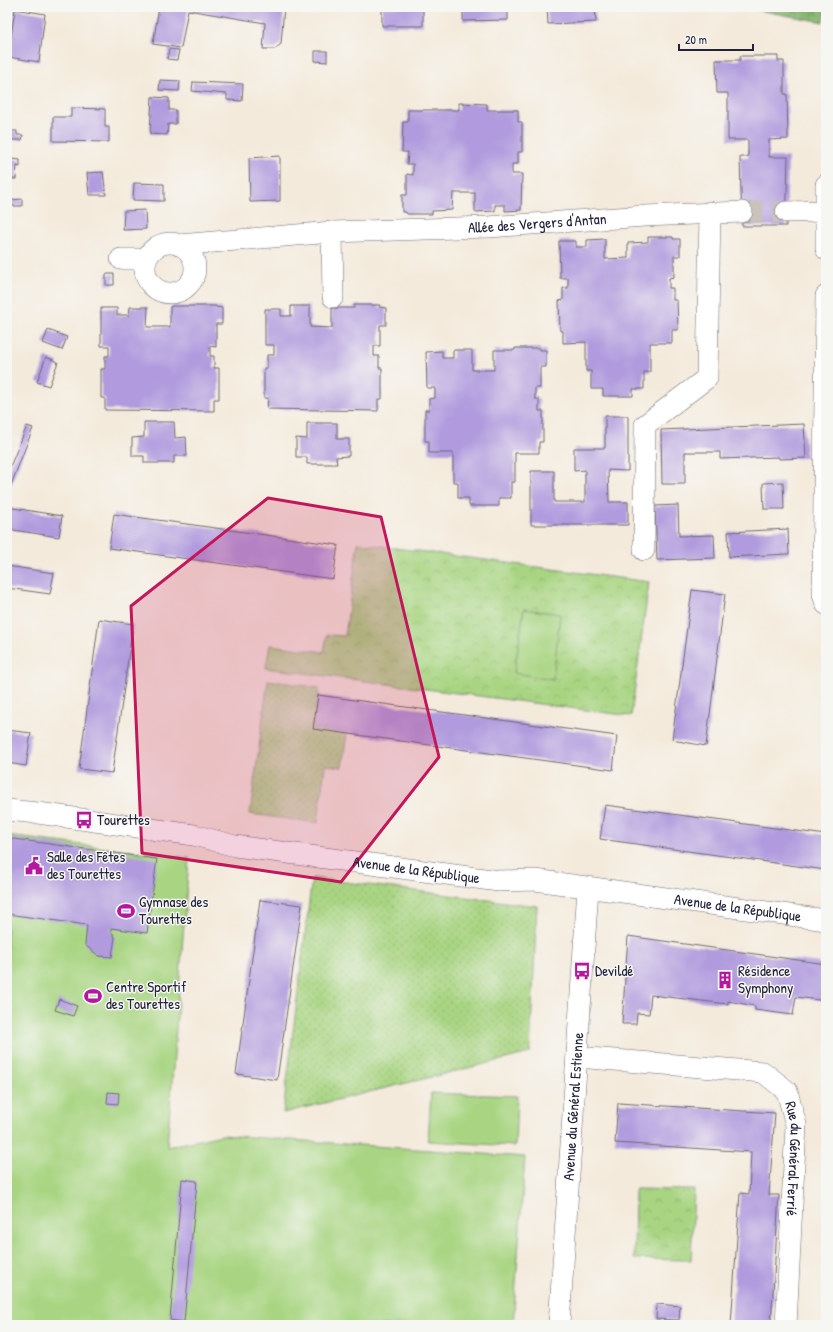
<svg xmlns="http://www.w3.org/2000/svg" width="833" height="1332" viewBox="0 0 833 1332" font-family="'Patrick Hand',sans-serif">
  <defs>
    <pattern id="grass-dots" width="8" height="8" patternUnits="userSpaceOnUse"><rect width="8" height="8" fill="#a9d582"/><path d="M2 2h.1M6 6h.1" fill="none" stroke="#91b771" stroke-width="1.8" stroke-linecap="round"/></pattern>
    <pattern id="forest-crowns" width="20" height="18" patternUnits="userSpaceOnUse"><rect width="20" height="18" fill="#86b670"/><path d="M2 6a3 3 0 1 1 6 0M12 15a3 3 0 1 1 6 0" fill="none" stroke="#6d945d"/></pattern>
    <pattern id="park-crowns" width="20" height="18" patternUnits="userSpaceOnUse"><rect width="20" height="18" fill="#a9d582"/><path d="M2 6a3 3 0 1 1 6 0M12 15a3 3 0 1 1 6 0" fill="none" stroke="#91b771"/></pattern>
  </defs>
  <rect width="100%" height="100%" fill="#f6f6f2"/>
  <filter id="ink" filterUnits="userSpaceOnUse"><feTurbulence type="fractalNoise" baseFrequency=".025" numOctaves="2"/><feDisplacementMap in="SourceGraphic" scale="8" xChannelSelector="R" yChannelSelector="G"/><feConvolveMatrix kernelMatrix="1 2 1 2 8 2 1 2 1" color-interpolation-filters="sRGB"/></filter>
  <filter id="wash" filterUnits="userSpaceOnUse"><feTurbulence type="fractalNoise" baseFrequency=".012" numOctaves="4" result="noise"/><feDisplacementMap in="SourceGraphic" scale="16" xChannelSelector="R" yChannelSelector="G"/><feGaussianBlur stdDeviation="0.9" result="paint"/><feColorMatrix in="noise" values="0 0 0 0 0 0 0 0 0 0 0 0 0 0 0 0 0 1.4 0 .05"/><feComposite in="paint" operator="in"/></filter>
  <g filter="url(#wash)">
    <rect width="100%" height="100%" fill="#f4eadb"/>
    <path fill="url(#grass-dots)" stroke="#667c5e" d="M268,680L319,688L313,729L347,733L342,767L325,765L318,823L250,814Z
      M312,878L537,906L530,1053L283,1113Z"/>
    <path fill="url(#forest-crowns)" stroke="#546c56" d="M740,7H826L823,22Z"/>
    <path fill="url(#park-crowns)" stroke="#667c5e" d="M358,543L649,582L631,716L266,668L270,645L324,652L327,635L345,636Z
      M635,1189L694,1190L691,1260L634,1259Z"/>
    <path fill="#a9d582" stroke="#667c5e" d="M524,609L560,614L553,679L514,673Z
      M7,836L189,858L167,1147L222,1135L525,1157L513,1325H7Z
      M431,1093L517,1096L515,1146L428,1141Z"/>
    <g id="blocks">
      <path fill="#b19bde" d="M159,7H284L281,44L275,49H263L265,23L188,10L181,48L153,44Z
        M382,7H423V26H382Z
        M463,7H508V20L463,21Z
        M547,7H595L596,22L548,24Z
        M15,9L45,14L39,62L8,57Z
        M169,49L179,50L177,60L167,59Z
        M315,51H327V62L315,61Z
        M740,56H778V61H784V94H787L788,139L769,140V157H788L786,226H742L740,157H748V140H728V93H717L716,60H740Z
        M160,80L180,81L179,91L159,90Z
        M193,82L243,84L242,101L227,100V94L192,91Z
        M152,97L169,98V110H176V124H168L167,135L150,134Z
        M459,103L487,104V110H518V122H522V152H518V164H512V174H522L521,210L505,211V205H495V211L475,212V193H453L452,210L432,211V214H407L406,212H402V195H407V174L413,175V164H407L408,152H402L403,122H408V110H459Z
        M71,108L105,109V127H109V142L53,141V117H71Z
        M7,131H17V135H23L22,140H7Z
        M280,156V201L250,202L249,158Z
        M12,159L20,160V167L17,166L16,179H7V166H11Z
        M103,172L106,195H89L87,173Z
        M134,183L164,184V201L133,200Z
        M22,199V206H11V200Z
        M145,210L146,229L123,230L124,211Z
        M648,237H673V239H680V256H674V277L669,278V288H673V300H677L678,330H672V343H650V372H644V389H633V396H603V389H591V371H586V342L563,343V331H560L559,301L563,300V288H568V278H560L559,241H576V247H587V240L605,239V259L628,258V243L648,242Z
        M106,274H114V285H106Z
        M354,305H380L379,307L386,308V325H380V346H374V356H379V368H382V399H378V411L267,409L268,398H264V368H267V355H274V345H265V309H281V316H291V306H310V327L332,328V308H354Z
        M172,306H216V307L222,308V324H216V347L210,346V356H214V368H219V399H214V411L105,410V398H101V369H105V356H109V346H101V308H117V315H129L130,307H148L147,327H170V307Z
        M48,330L67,337L62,350L43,343Z
        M515,348H540V350H546V367H540V388H535V399H539V411H543V442H539V453H515V482H511V498H499V506H469V498H458V482H453V453H429V441H425V410H429V399L435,398V388H427L426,352L442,351V358H453V350H472V370H494V350H515Z
        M46,357L58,362L49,386L37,382Z
        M605,416H628V471L608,470L609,502H628V525H531V471H554V502H585V470L574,471V448H605Z
        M144,422H174L175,438L186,437L187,456H174V463H144V456H132V438L144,437Z
        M307,423H337V439H349V456L336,457L337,464H307V457H296V438L307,439Z
        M804,424L806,458L779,459V457L720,459V452H685V484H662L661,430Z
        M27,426L33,428L8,493H7V474Z
        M783,482L784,509H764L763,483Z
        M678,505L679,536L714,535L715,558L657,560L655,506Z
        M7,507L62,516L59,537L7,529Z
        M114,514L338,545L333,579L109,548Z
        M788,529L789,554L729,557L728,532Z
        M7,566L54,573L50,594L7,588Z
        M692,590L725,594L706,746L672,740Z
        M99,619L133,624L112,773L79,769Z
        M318,695L617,736L613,770L313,729Z
        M7,730L31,733L26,766L7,763Z
        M605,805L826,835V870L600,839Z
        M7,838L157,859L147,933L111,928V931L115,937L112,957L99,956L85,945L87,925L7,914Z
        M260,900L302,905L277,1080L236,1074Z
        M628,936L826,964V1001L796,997L793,1015L755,1010V1006L728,1001V1004L651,995L649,1014L637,1013L636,1024H622Z
        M59,999L77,1006L73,1016L55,1010Z
        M108,1092L119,1093L118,1104L107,1103Z
        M618,1103L775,1113L769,1195H779L771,1325H731L740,1193L749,1194L751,1152L615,1143Z
        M182,1179L197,1181L184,1322L170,1320Z
        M657,1304L680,1306L679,1320L656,1319Z"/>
    </g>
  </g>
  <g filter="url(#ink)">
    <use href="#blocks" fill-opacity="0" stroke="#6c6873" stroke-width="1"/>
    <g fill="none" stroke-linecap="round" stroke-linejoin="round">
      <path stroke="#cac2bb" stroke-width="21" stroke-dasharray="21 10" stroke-linecap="butt" d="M742,212H786"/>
      <g stroke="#6c6873" stroke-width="22">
        <g id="minor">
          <path d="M826,185V249"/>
          <path d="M786,212L826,211"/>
          <path d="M332,232L333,297"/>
          <circle cx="170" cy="268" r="25"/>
          <path id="s1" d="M179,245L332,232L488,227L645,216L742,212"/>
          <path d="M121,259H146"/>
          <path d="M826,296L823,594L826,604"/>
          <path d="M644,550L645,425L707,378L710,212"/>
          <path id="s2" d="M7,810L38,813L194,835L235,846L499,881L535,880L826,920"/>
          <path id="s3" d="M577,1057L763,1072L787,1091L796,1125L786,1325"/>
          <path id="s4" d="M559,1325L588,888"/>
        </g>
      </g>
      <use href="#minor" stroke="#fff" stroke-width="21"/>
    </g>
  </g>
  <path fill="#c2185b" fill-opacity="0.2" stroke="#c2185b" stroke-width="3" stroke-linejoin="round" d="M268,498L381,517L439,757L341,882L142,853L131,606Z"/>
  <defs>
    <g id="bus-bare" transform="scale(1.38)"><path d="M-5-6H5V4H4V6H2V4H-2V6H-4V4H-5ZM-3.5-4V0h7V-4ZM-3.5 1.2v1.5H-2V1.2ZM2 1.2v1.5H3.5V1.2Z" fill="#b5179e" stroke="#f6f6f2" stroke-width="2.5" paint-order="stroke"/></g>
    <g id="civic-bare" transform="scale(1.38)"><path d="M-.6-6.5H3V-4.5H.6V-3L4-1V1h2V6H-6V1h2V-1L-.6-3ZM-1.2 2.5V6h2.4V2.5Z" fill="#b5179e" stroke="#f6f6f2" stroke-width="2.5" paint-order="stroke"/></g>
    <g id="stadium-bare" transform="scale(1.38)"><path d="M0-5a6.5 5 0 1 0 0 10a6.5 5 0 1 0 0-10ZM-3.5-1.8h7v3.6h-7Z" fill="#b5179e" stroke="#f6f6f2" stroke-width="2.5" paint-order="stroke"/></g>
    <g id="building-bare" transform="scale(1.38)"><path d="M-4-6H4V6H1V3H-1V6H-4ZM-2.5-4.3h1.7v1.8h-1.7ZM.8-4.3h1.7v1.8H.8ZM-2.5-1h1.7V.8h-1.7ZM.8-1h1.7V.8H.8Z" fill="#b5179e" stroke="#f6f6f2" stroke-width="2.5" paint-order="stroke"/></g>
  </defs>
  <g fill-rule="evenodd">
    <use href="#bus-bare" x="84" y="820"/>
    <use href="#civic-bare" x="34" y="866"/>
    <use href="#stadium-bare" x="126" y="911"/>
    <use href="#bus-bare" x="582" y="971"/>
    <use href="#building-bare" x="725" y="980"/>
    <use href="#stadium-bare" x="93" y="996"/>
  </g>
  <g text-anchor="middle" stroke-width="3" stroke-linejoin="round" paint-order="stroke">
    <g font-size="15" fill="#22223b" stroke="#f6f6f2">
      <text dy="5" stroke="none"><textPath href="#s1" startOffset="359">Allée des Vergers d'Antan</textPath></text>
      <text dy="5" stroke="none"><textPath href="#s2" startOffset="414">Avenue de la République</textPath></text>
      <text dy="5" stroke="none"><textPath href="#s2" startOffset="738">Avenue de la République</textPath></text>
      <text dy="5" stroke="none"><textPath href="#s4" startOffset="219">Avenue du Général Estienne</textPath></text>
      <text dy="5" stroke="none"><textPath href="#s3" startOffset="286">Rue du Général Ferrié</textPath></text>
    </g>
    <g font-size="15" fill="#22223b" stroke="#f6f6f2" text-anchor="start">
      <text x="97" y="825">Tourettes</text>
      <text x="47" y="862">Salle des Fêtes<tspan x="47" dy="17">des Tourettes</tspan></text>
      <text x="139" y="907">Gymnase des<tspan x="139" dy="17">Tourettes</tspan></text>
      <text x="595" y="976">Devildé</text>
      <text x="738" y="976">Résidence<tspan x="738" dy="17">Symphony</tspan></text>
      <text x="106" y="992">Centre Sportif<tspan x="106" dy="17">des Tourettes</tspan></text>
    </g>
  </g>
  <rect width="833" height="1332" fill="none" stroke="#f6f6f2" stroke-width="24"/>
  <path d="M679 44v6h74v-6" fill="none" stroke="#22223b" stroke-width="2"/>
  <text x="685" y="44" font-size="12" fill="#22223b" stroke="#f6f6f2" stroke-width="3" paint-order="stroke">20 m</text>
</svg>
